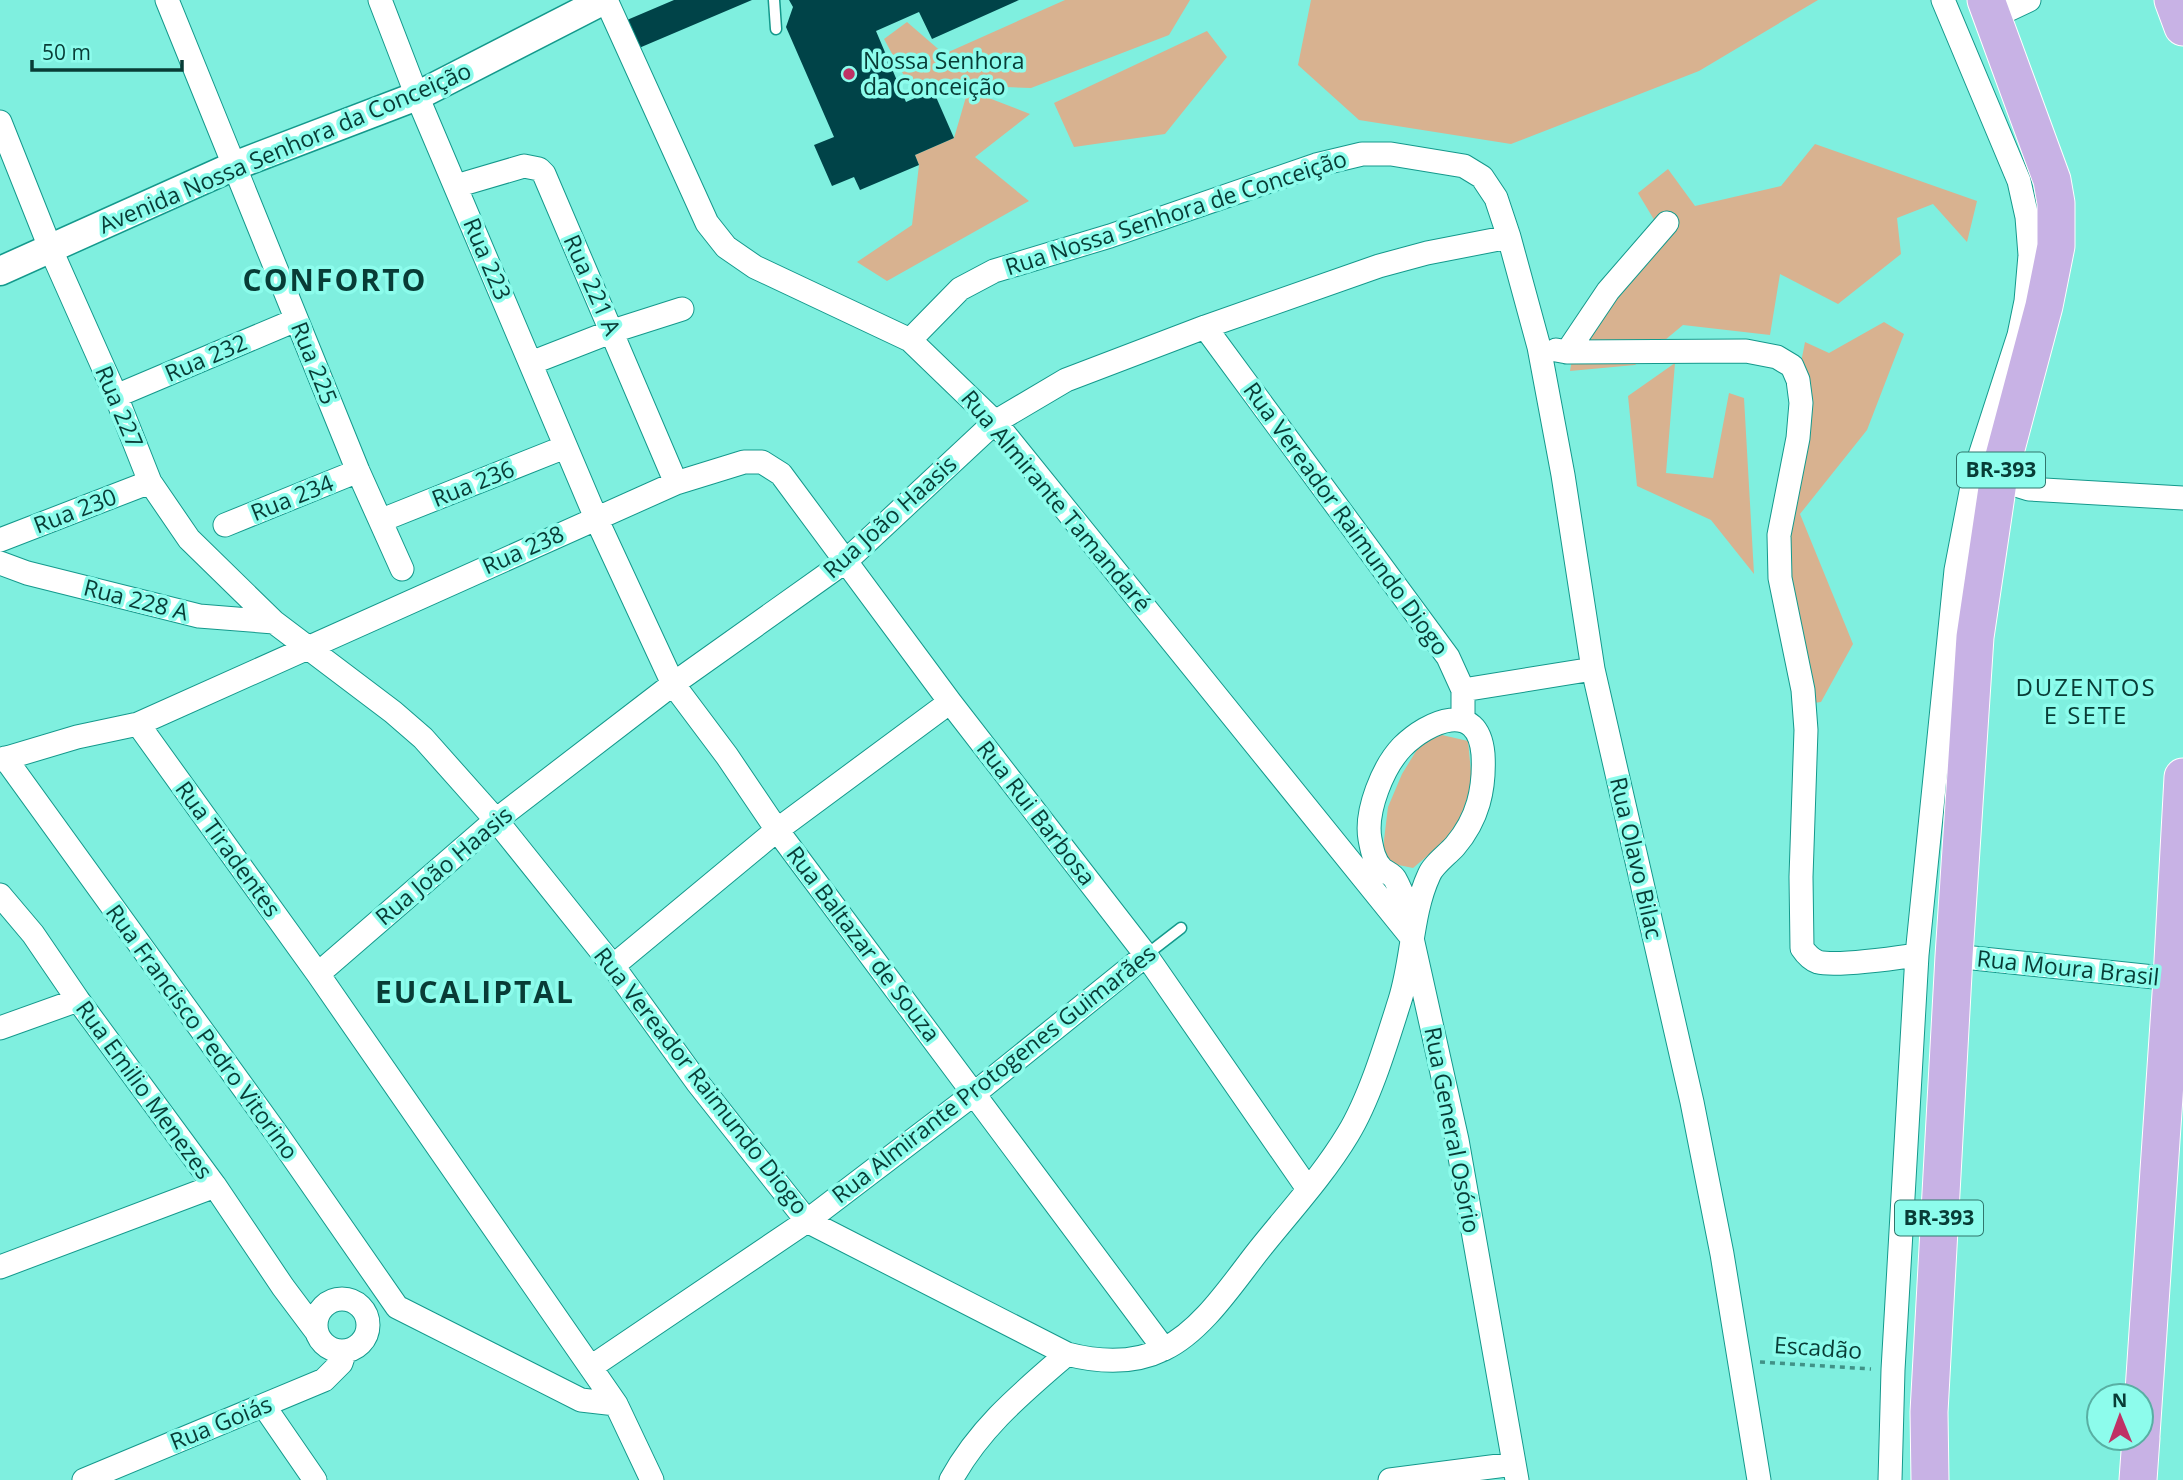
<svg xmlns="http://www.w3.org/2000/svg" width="2183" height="1480" viewBox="0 0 2183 1480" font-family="'Open Sans',sans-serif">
  <rect width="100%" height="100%" fill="#7fefdf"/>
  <path fill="#d8b290" d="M1065,0H1190L1169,35L1031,88L908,83L884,39L907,22L944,54Z
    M1311,0H1818L1699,71L1511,144L1359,120L1298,65Z
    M1207,31L1227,57L1165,134L1074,147L1054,103Z
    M968,90L1030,114L975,157L1029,201L887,281L857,262L912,225L919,165L915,155L954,138Z
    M1815,144L1977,201L1967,242L1933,204L1897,218L1901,254L1838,304L1780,274L1770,335L1683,325L1635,365L1570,371L1581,308L1665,238L1638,193L1668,169L1695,206L1781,186Z
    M1884,322L1904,334L1867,430L1800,514L1853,644L1821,702L1806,704L1781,572L1778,482L1805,342L1829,353Z
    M1675,363L1666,473L1713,478L1729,393L1744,398L1754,574L1711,520L1637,486L1628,396Z
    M1442,735L1468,741L1472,782L1457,831L1413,868L1384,862V840L1388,807L1402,774L1421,743Z"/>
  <path fill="#004348" d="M674,0H752L639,48L627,20Z
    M789,0H1019L932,39L919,12L876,31L906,102L933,90L954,138L915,155L919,165L860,190L854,177L832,186L814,145L834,137L786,27L793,7Z"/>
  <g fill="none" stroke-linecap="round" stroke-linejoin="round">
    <g stroke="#14998c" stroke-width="13">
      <path id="service" d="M774,0L776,29
        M1146,955L1181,928"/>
    </g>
    <g stroke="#14998c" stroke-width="25">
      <path id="minor" d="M167,0L358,471L402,569
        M380,0L417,96L596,518L673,684L727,756L777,830L1164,1349
        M606,0L707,223L726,247L755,267L910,340L995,422L1412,938L1457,1140L1517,1480
        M1993,17L2029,0
        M0,122L51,250L116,396L150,482L189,539L274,622L393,712L423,738L496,820L613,966L697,1082L807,1221L1067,1354C1098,1362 1134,1364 1164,1349C1204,1330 1236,1278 1263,1245C1292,1209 1324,1174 1348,1134C1370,1098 1387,1041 1400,1000C1413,959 1411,914 1429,875C1433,865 1447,855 1455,846C1478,819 1485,789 1483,754C1478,699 1428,721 1402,747C1383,767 1365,811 1370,839C1372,850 1374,861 1382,869C1387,873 1392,874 1395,879C1403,893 1408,910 1414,925
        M456,186L524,166L539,169L544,174L676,483
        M1205,327L1448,657L1463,690V720
        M910,340L960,289L994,271L1110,236L1316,165L1362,154H1391L1464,166L1482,177L1496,198L1509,237L1539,347L1563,475L1593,669L1692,1102L1722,1254L1759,1480
        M1556,350L1567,352L1608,291L1667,223
        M1567,352L1746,351L1777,357L1792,366L1798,380L1801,403L1798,438L1779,535L1780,578L1803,690L1806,730L1801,877L1802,948C1806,954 1810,959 1818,962C1837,967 1896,958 1917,955
        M531,363L613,331L682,309
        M116,396L296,320
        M1999,475L2016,485L2029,489L2183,498
        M382,520L565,447
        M225,525L358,471
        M0,540L150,482
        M0,563L27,573L199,616L274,622
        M1463,690L1593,669
        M138,724L318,974L616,1404L652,1480
        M5,758L279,1137L397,1307L581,1400L616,1404
        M0,760L77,737L138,724L676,483L744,462H762L781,474L950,702L1146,955L1308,1189
        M0,895L33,934L78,1000L215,1186L283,1287L316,1331
        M1954,956L2183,980
        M613,966L777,830L950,702
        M318,974L496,820L673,684L846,561L995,422L1066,380L1205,327L1379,266L1427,253L1509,237
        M0,1028L78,1000
        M0,1267L215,1186
        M316 1325a26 26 0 1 1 52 0a26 26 0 1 1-52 0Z
        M591,1367L807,1221L975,1093L1146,955
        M264,1406L315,1480
        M84,1480L324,1380L341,1363L345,1351
        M951,1480C980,1427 1022,1393 1067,1354
        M1390,1480L1514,1464
        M1890,1480L1893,1370L1917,955L1956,570L1975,471L2019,335L2026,301L2030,255L2027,217L2019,181L1943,0"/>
    </g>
    <g stroke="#14998c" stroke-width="31">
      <path id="tertiary" d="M0,271L234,166L417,96L604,0"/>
    </g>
    <g stroke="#fff" stroke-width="39">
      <path id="primary" d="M2173,0L2183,27
        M2141,1435L2172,979L2183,777
        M1930,1480L1929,1412L1954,956L1975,637L1999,475L2044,306L2056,246V203L2052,180L1986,0
        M2138,1480L2141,1438"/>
    </g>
    <path stroke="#419287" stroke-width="3.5" stroke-dasharray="5 5" stroke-linecap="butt" d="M1760,1362L1871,1369"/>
    <use href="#service" stroke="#fff" stroke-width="10"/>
    <use href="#minor" stroke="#fff" stroke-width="23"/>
    <use href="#tertiary" stroke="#fff" stroke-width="28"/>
    <use href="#primary" stroke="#c8b2e5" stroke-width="37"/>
  </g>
  <circle fill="#bf3265" stroke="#8dfcec" stroke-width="2.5" cx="849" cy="74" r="7"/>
  <g text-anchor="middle" stroke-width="7" stroke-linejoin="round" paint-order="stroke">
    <g fill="#8dfcec" stroke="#30766d" stroke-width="2">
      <rect x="1957" y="452.5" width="88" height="35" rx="5"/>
      <rect x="1895" y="1200.5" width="88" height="35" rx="5"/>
    </g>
    <g font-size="21" font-weight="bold" fill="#083c36">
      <text x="2001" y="477">BR-393</text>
      <text x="1939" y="1225">BR-393</text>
    </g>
    <g font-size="23" fill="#083c36" stroke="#8dfcec" text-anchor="start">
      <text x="863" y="69">Nossa Senhora<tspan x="863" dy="26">da Conceição</tspan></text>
    </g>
    <g font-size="23" fill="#083c36" stroke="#8dfcec">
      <text transform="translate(285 148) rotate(-23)" y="8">Avenida Nossa Senhora da Conceição</text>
      <text transform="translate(1176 213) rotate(-18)" y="8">Rua Nossa Senhora de Conceição</text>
      <text transform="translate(487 259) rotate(67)" y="8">Rua 223</text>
      <text transform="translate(592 285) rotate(66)" y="8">Rua 221 A</text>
      <text transform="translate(206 358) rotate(-23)" y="8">Rua 232</text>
      <text transform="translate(314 363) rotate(68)" y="8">Rua 225</text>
      <text transform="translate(119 407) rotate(67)" y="8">Rua 227</text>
      <text transform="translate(473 484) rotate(-22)" y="8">Rua 236</text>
      <text transform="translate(292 498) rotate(-22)" y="8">Rua 234</text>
      <text transform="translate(1056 501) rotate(50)" y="8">Rua Almirante Tamandaré</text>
      <text transform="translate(75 511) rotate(-21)" y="8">Rua 230</text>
      <text transform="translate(890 517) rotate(-42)" y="8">Rua João Haasis</text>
      <text transform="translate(1346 519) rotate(54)" y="8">Rua Vereador Raimundo Diogo</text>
      <text transform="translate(523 550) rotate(-24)" y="8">Rua 238</text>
      <text transform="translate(136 600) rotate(14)" y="8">Rua 228 A</text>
      <text transform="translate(1036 813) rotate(52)" y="8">Rua Rui Barbosa</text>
      <text transform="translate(228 849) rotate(54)" y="8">Rua Tiradentes</text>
      <text transform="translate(1636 858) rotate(77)" y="8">Rua Olavo Bilac</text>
      <text transform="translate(444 866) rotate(-40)" y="8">Rua João Haasis</text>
      <text transform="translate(863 944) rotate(53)" y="8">Rua Baltazar de Souza</text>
      <text transform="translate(2068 968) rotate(6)" y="8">Rua Moura Brasil</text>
      <text transform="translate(202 1032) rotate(54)" y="8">Rua Francisco Pedro Vitorino</text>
      <text transform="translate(994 1074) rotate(-38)" y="8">Rua Almirante Protogenes Guimarães</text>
      <text transform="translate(701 1081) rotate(52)" y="8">Rua Vereador Raimundo Diogo</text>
      <text transform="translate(144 1090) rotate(54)" y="8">Rua Emilio Menezes</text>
      <text transform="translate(1452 1130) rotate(79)" y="8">Rua General Osório</text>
      <text transform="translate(1818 1348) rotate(4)" y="8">Escadão</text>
      <text transform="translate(221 1423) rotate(-22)" y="8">Rua Goiás</text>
    </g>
    <g font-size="24" letter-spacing="2" fill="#083c36" stroke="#8dfcec">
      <text x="2086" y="696">DUZENTOS<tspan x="2086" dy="28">E SETE</tspan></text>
    </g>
    <g font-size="30" font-weight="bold" letter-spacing="2" fill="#083c36" stroke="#8dfcec">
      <text x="335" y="291">CONFORTO</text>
      <text x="475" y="1003">EUCALIPTAL</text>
    </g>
  </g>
  <g transform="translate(2120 1417) rotate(359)"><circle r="33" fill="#8dfcec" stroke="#58afa3" stroke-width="2"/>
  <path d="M0-5L12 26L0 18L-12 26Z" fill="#bf3265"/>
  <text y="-10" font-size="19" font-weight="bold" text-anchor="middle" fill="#083c36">N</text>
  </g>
  <path d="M32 60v10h150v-10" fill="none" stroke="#083c36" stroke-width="3.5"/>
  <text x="42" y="60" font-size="21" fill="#083c36" stroke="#8dfcec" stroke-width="5" paint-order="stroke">50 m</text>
</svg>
